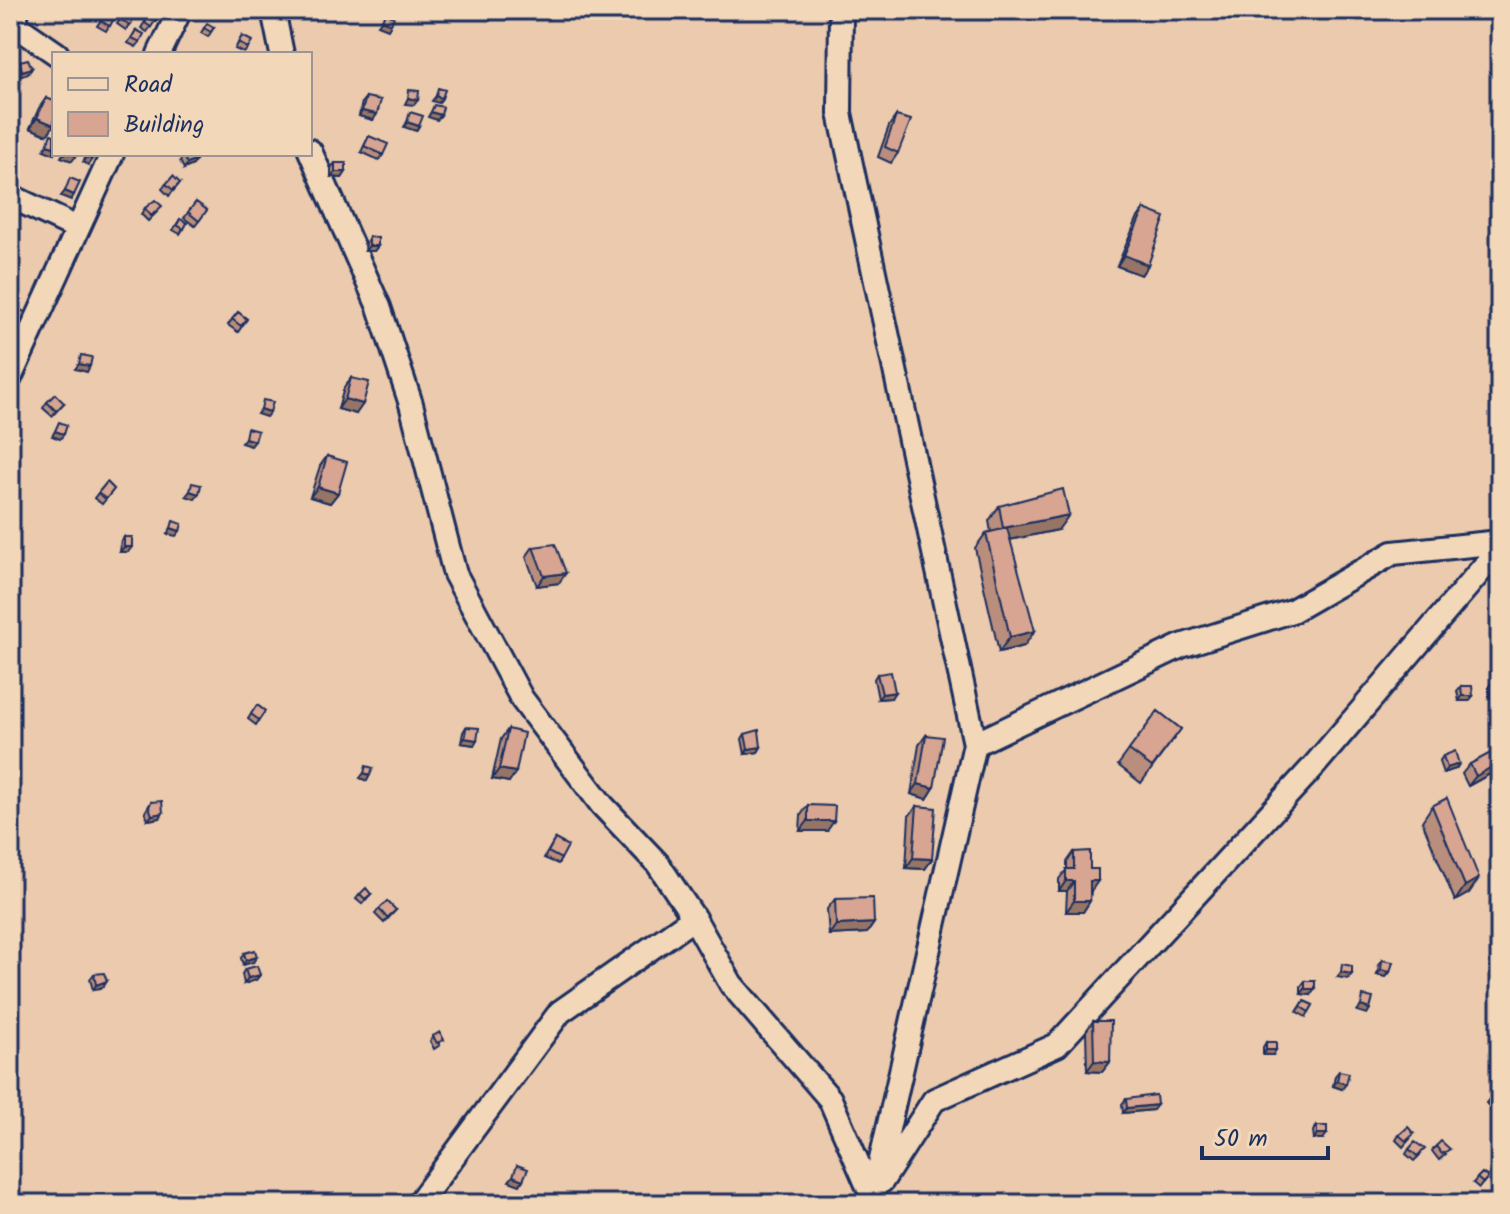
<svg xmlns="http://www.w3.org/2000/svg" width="1510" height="1214" viewBox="0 0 1510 1214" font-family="Kalam,sans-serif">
  <rect width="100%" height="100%" fill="#eccaae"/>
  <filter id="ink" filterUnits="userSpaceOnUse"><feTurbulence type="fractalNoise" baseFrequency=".0125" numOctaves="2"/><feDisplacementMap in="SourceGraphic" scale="16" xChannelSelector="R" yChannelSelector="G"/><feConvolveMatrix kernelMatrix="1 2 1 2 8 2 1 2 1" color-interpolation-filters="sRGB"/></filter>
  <g filter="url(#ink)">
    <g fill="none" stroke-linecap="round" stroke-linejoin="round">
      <g stroke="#1b2f5e" stroke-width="28">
        <path id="minor" d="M17,10L15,25L57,54
          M273,10L282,54
          M841,10L840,113L975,744
          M159,54L180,10
          M310,151L379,307L411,404L455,574L522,699L602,805L658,864L694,918
          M10,196L77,228
          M10,378L112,154
          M882,1181L934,1100L1057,1045L1313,767L1500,548
          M418,1204L560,1012L694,918L731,984L830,1099L872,1196
          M871,1204L975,744L1181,646L1292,611L1393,553L1500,542"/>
      </g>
      <use href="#minor" stroke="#f2d7b9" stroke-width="22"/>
    </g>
    <path fill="#b98e7d" stroke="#1b2f5e" stroke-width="2" d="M124,10H138L126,30L117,24L123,15L121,13Z
      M107,11L115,16L106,31L97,26Z
      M150,14L157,18L147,32L141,28Z
      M214,27L208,37L201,33L204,28Z
      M136,30L140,42L136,47L128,43Z
      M242,36L248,48L244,53L235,49Z
      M20,61L32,68L28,74L18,77L16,66Z
      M366,97L377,114L373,120L359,116L362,102Z
      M46,98L54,125L47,135L30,128L39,108Z
      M896,116L898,153L891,163L878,157L889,126Z
      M369,136L383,155L379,160L361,152Z
      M184,156L193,165L184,169L180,161Z
      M335,163L346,172L342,178L331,177V168Z
      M180,183L169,196L162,189L166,184Z
      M196,202L207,210L195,226L184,218Z
      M145,208L158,211L148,221L141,214Z
      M1144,209L1148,265L1141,275L1117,266L1137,219Z
      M180,219L187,223L180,234L173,230Z
      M369,237L378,246L374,251H365L366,242Z
      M238,312L247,319L238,332L228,325Z
      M351,378L356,414L338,409L344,388Z
      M47,402L64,403L52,416L43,408Z
      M327,456L338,493L330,503L310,497L320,466Z
      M107,482L114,489L102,504L94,498Z
      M999,506L1058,530L1010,540L1024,646L999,652L975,548L986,533L991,532L989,521Z
      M124,537L128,552H120L121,542Z
      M533,547L559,583L537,586L526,557Z
      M877,674L891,698L878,699L874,679Z
      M1493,681H1500V697L1489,698V686Z
      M1461,686L1469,701H1459L1457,691Z
      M257,705L265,711L256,725L248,719Z
      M1158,711L1181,729L1141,783L1118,765Z
      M466,727L474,745L461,743L463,732Z
      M508,729L509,782L492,779L501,739Z
      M745,734L761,747L758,752L745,754L742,739Z
      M926,735L934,788L927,799L911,794L919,745Z
      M1443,756L1459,764L1456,769L1443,773L1439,762Z
      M1470,764L1499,769L1468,786L1462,774Z
      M151,802L160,818L148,820L145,812Z
      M808,805L827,831H800L801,815Z
      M917,806L932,859L925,869L906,868L909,816Z
      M1432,806L1479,878L1469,893L1455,901L1422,821Z
      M555,839L561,859L558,864L544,858Z
      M1074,852L1091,891L1090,901L1083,912H1066L1067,891H1059V879L1067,869V862Z
      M360,894H371L362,904L356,899Z
      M835,899L874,923L867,933L829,935L827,909Z
      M379,909L396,910L384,923L375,914Z
      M244,953L253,962L243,965L241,958Z
      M1382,960L1390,972L1386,977L1377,975L1379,965Z
      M245,969L260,975L256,980L244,984L242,974Z
      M94,974L107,981L103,987L93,990L90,979Z
      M1305,981L1311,995L1301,994V986Z
      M1304,1001L1313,1005L1306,1017L1297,1012Z
      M1093,1021L1110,1062L1102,1072L1087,1071L1086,1031Z
      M433,1036L440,1045L434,1049L430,1041Z
      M1266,1042L1273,1055H1263V1047Z
      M1339,1071L1342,1089L1333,1086L1335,1076Z
      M1495,1092L1500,1101L1492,1110L1486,1103Z
      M1126,1099L1153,1110L1123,1113L1122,1104Z
      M1317,1126L1323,1139H1314L1313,1131Z
      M1399,1135L1410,1139L1403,1147L1396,1140Z
      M1436,1146L1446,1154L1439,1160L1432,1151Z
      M1409,1149L1421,1154L1414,1161L1406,1154Z
      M1482,1173L1488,1177L1479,1188L1473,1183Z"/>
    <path fill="#967466" stroke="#1b2f5e" stroke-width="2" d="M61,10H70L67,14L59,13Z
      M382,20L391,24L388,29L378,25Z
      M32,68L28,74L18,77L22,71Z
      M436,96L442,98L439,103L432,101Z
      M408,98L418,100L414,105L405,104Z
      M362,111L377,114L373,120L359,116Z
      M431,112L441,115L437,120L428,117Z
      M37,118L54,125L47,135L30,128Z
      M407,122L419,126L416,131L404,127Z
      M47,145L54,147V154L44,150Z
      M63,154H71L76,156L72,161L61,157Z
      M86,157L92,159L88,165L83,162Z
      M196,160L193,165L184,169L187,164Z
      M335,172H346L342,178L331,177Z
      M65,191L74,195L71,200L61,196Z
      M369,246H378L374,251H365Z
      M1124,255L1148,265L1141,275L1117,266Z
      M10,317L21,322L17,327L10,324Z
      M79,364L90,366L87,372L75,369Z
      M345,399L363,404L356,414L338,409Z
      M261,409L270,412L266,417L257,414Z
      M55,431L64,434L60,439L52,436Z
      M245,438L255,441L251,446L241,443Z
      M318,487L338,493L330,503L310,497Z
      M190,491L199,494L195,499L186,496Z
      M1069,515L1058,530L993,543L1003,528Z
      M171,528L180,531L176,536L167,534Z
      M124,547H132L128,552H120Z
      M566,573L559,583L537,586L544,576Z
      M1035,631L1024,646L999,652L1010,637Z
      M895,692L891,698L878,699L882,694Z
      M1500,692V697L1489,698L1492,693Z
      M1462,696H1473L1469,701H1459Z
      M465,738L477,740L474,745L461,743Z
      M761,747L758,752L745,754L748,749Z
      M1500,762L1499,769L1468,786L1476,776Z
      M1459,764L1456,769L1443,773L1447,768Z
      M499,769L516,772L509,782L492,779Z
      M364,773L370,775L367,781L360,778Z
      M918,784L934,788L927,799L911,794Z
      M163,813L160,818L148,820L152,815Z
      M808,821H834L827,831H800Z
      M913,858L932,859L925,869L906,868Z
      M1479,878L1469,893L1455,901L1465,886Z
      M1066,881H1074L1067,891H1059Z
      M1090,881H1098L1091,891H1083Z
      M1074,901H1090L1083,912H1066Z
      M874,923L867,933L829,935L836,925Z
      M257,957L253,962L243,965L246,960Z
      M1381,970L1390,972L1386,977L1377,975Z
      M1341,972L1352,974L1348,979L1337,977Z
      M260,975L256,980L244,984L248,978Z
      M107,981L103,987L93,990L96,985Z
      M1305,989H1315L1311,995L1301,994Z
      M1361,1006L1370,1009L1367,1014L1357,1011Z
      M1266,1050H1276L1273,1055H1263Z
      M1094,1061L1110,1062L1102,1072L1087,1071Z
      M1337,1081L1346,1084L1342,1089L1333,1086Z
      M1157,1105L1153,1110L1123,1113L1127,1108Z
      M1317,1134H1327L1323,1139H1314Z
      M513,1176L523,1180L520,1185L509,1181Z"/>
    <path fill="#d7a591" stroke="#1b2f5e" stroke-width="2" d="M128,10H138L134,15Z
      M107,11L115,16L110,26L101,21Z
      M385,13L394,17L391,24L382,20Z
      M124,14L133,19L130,25L120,19Z
      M150,14L157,18L151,27L145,23Z
      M207,23L214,27L211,32L204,28Z
      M136,30L144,34L140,42L132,38Z
      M242,36L252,41L248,48L238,43Z
      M28,59L32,68L22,71L20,61Z
      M438,88L445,90L442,98L436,96Z
      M409,90L419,91L418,100L408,98Z
      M366,97L381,100L377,114L362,111Z
      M46,98L54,101V125L37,118Z
      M434,105L443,107L441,115L431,112Z
      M410,112L423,116L419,126L407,122Z
      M10,116L15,118L10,128Z
      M896,116L911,120L898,153L885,147Z
      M51,134L54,135V147L47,145Z
      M369,136L388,144L383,155L364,146Z
      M87,154H94L92,159L86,157Z
      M188,154H194L196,160L187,164L184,156Z
      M335,163H346V172H335Z
      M173,176L180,183L173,190L166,184Z
      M70,178L80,182L74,195L65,191Z
      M155,200L162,206L151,216L145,208Z
      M196,202L207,210L199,221L188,212Z
      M1144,209L1165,217L1148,265L1124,255Z
      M180,219L187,223L184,229L177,225Z
      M369,237L378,238V246H369Z
      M13,307L25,312L21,322L10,317Z
      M238,312L247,319L241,326L232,319Z
      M81,355L92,357L90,366L79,364Z
      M351,378L369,382L363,404L345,399Z
      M55,394L64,403L56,411L47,402Z
      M263,400L273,402L270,412L261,409Z
      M59,422L67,425L64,434L55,431Z
      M247,428L258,431L255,441L245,438Z
      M327,456L347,462L338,493L318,487Z
      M107,482L114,489L106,499L98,493Z
      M192,483L201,485L199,494L190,491Z
      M1063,489L1069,515L1003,528L999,506Z
      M173,521L182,524L180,531L171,528Z
      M1007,528L1035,631L1010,637L986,533Z
      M124,537H132V547H124Z
      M555,544L566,573L544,576L533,547Z
      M891,672L895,692L882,694L877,674Z
      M1493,681H1500V692L1492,693Z
      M1461,686H1472L1473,696H1462Z
      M257,705L265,711L259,720L251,714Z
      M1158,711L1181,729L1152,767L1129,750Z
      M466,727L479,728L477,740L465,738Z
      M508,729L524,733L516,772L499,769Z
      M759,730L761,747L748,749L745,734Z
      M926,735L943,737L934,788L918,784Z
      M1500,748V762L1476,776L1470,764Z
      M1455,751L1459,764L1447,768L1443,756Z
      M366,766L373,768L370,775L364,773Z
      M1447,798L1479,878L1465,886L1432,806Z
      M162,801L163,813L152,815L149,807L151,802Z
      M808,805L835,806L834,821H808Z
      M917,806L936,808L932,859L913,858Z
      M555,839L568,846L561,859L548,852Z
      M1090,851V869H1098V881H1090V901H1074V881H1066V869H1074V852Z
      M366,888L371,894L365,899L360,894Z
      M873,898L874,923L836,925L835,899Z
      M387,901L396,910L387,918L379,909Z
      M255,950L257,957L246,960L244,953Z
      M1382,960L1393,962L1390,972L1381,970Z
      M1342,964L1352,966V974L1341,972Z
      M257,966L260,975L248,978L245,969Z
      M104,973L107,981L96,985L94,974Z
      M1305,981H1315V989H1305Z
      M1363,996L1373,998L1370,1009L1361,1006Z
      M1304,1001L1313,1005L1309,1012L1301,1007Z
      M1093,1021H1111L1110,1062L1094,1061Z
      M440,1032L444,1040L437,1043L433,1036Z
      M1266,1042H1276V1050H1266Z
      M1339,1071L1349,1073L1346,1084L1337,1081Z
      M1495,1092L1500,1095V1100L1496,1105L1490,1098Z
      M1156,1095L1157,1105L1127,1108L1126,1099Z
      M1317,1126H1327V1134H1317Z
      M1408,1127L1414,1134L1406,1141L1399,1135Z
      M1441,1141L1450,1149L1442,1154L1436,1146Z
      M1415,1142L1425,1149L1417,1156L1409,1149Z
      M517,1165L528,1169L523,1180L513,1176Z
      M1482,1173L1488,1177L1483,1183L1477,1178Z"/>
  </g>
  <rect width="1510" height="1214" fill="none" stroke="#f2d7b9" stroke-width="40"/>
  <rect x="20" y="20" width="1470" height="1174" fill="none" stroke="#1b2f5e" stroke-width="3" filter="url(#ink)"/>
  <rect x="52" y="52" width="260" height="104" fill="#f2d7b9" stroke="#9c9495" stroke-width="2"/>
  <rect x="68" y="78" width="40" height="12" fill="#f2d7b9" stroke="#9c9495" stroke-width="2"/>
  <text x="124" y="92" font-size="24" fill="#1b2f5e">Road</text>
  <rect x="68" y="112" width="40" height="24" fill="#d7a591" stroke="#9c9495" stroke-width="2"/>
  <text x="124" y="132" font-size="24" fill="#1b2f5e">Building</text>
  <path d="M1202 1146v12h126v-12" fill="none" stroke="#1b2f5e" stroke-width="4"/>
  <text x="1214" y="1146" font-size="24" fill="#1b2f5e" stroke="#f2d7b9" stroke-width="6" paint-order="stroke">50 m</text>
</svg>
